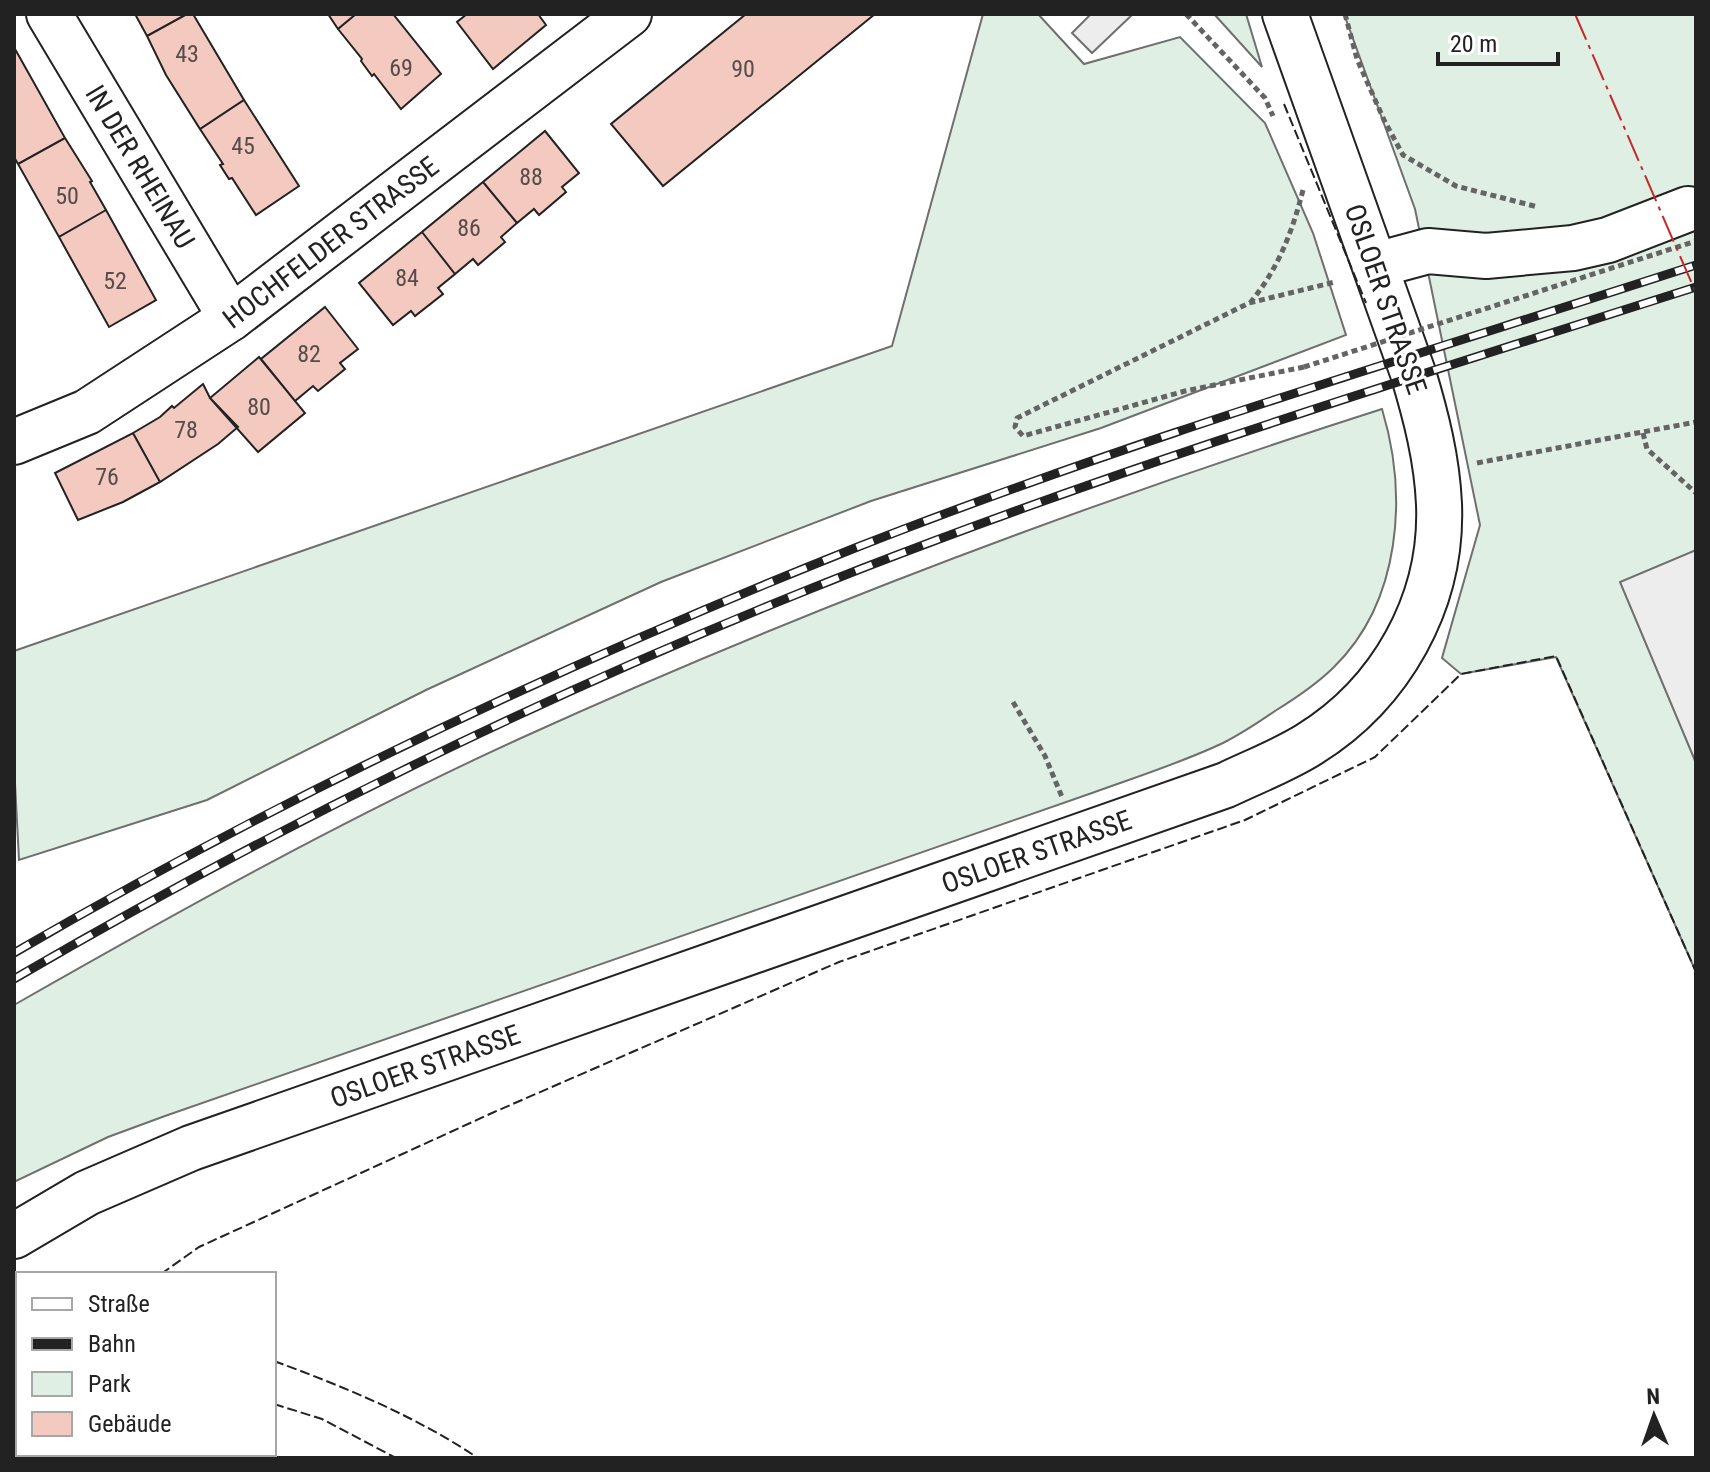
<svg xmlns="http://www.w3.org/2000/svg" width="1710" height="1472" viewBox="0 0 1710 1472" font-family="'Roboto Condensed',sans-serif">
  <rect width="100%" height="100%" fill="#fff"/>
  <path fill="#e0efe3" stroke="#6f6f6f" stroke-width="2" d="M983,14H1038L1084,64L1180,37L1265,123L1313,233L1346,335L1101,428L871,501L661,582L426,690L207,800L19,860L14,764V651L892,346Z
    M1214,14H1246L1262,67Z
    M1344,14H1696V972L1556,657L1461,674L1442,658L1480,525L1415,209Z
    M1382,409C1408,495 1401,601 1334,667C1317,684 1296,698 1275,711C1259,722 1241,734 1223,743C1181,763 1136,777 1092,793L165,1116L108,1137L14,1182V1005C179,911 346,818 519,739C800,611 1088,503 1382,409Z"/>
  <path fill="#ededed" stroke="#6f6f6f" stroke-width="2" d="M1091,14H1133L1092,53L1072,33Z
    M1696,550V763L1620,582Z"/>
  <path fill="#f3c9c0" stroke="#222" stroke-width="2" d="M135,14H187L147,36Z
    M187,14H193L244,100L200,129L166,75L147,36Z
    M328,14H356L338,29Z
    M356,14H393L441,74L401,109L374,74L372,76L361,61L362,59L338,29Z
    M467,14H538L546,25L493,69L457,22Z
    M746,14H875L663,186L611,124Z
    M15,49L65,138L18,164L14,157Z
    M244,100L299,186L256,215L232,178L229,179L220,165L223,164L200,129Z
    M545,131L579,173L562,187L566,192L539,215L534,209L517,223L483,182Z
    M65,138L92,181L90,182L106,210L59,237L18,164Z
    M483,182L517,223L501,237L505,242L478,265L473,259L455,274L422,232Z
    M106,210L156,300L109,327L59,237Z
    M422,232L455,274L438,288L443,294L415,316L411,311L393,325L359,283Z
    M325,307L358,349L340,363L345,369L318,391L313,386L295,401L261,359Z
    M259,357L305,413L258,452L210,398Z
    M203,384L210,398L238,427L218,444L160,482L133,433L160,417L172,406L174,408Z
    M133,433L160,482L123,502L78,520L55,473Z"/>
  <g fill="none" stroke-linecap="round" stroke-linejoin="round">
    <g stroke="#222" stroke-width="48">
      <g id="minor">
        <path id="s1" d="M49,14L231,318"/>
        <path d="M1376,265L1428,251L1486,256L1573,248L1608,240L1688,209"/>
        <path id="s2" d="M14,442L87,412L231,318L629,14"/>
      </g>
    </g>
    <g stroke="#222" stroke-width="48">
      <g id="major">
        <path id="s3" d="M14,1236L87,1193L191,1148L1226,785C1253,772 1282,761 1308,745C1391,694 1443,602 1439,504C1437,459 1426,416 1413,373L1285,14"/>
      </g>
    </g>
    <path stroke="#646464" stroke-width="5" stroke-dasharray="6 4" stroke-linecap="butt" d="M1186,14L1265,98L1273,116
      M1345,14L1357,59L1384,120L1403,155L1456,186L1538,207
      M1250,303C1278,269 1292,233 1303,190
      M1304,367L1185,391L1023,436L1015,427L1017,418L1249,303L1335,282
      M1643,433L1647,449L1696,493
      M1477,463L1696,422
      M1013,702L1045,756L1062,797"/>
    <use href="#minor" stroke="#fff" stroke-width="44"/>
    <use href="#major" stroke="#fff" stroke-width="44"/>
    <g stroke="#222" stroke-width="9">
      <path id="rail" d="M14,953C283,796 566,663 855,548C1130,440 1415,356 1696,265
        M14,979C285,821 570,682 863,568C1136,462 1417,376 1696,287"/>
    </g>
    <use href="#rail" stroke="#fff" stroke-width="6" stroke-dasharray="18" stroke-linecap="butt"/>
    <path stroke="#646464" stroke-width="5" stroke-dasharray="6 4" stroke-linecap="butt" d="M1304,367L1696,241"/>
    <path stroke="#222" stroke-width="2" stroke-dasharray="10 4" stroke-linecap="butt" d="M1284,104L1366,303
      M161,1274L199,1247L492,1113L839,962L1245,820L1375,757L1461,674L1556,656L1696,972
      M274,1361C345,1387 415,1416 478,1458
      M14,1363H18
      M274,1404L322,1419L396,1458"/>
    <path stroke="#c62828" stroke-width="2" stroke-dasharray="28 6 4 6" stroke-linecap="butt" d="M1575,14L1696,293"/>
  </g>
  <g text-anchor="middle" stroke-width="6" stroke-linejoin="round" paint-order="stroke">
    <g font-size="24" fill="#564c4a">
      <text x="187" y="62">43</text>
      <text x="401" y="76">69</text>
      <text x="743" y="77">90</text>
      <text x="243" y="154">45</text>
      <text x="531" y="185">88</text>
      <text x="67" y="204">50</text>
      <text x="469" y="236">86</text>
      <text x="407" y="286">84</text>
      <text x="115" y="289">52</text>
      <text x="309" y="362">82</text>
      <text x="259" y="415">80</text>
      <text x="186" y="438">78</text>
      <text x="107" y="485">76</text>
    </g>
    <g font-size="28" fill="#222" stroke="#fff">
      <text dy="10" stroke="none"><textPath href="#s1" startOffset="178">IN DER RHEINAU</textPath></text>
      <text dy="10" stroke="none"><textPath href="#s2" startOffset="376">HOCHFELDER STRASSE</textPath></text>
      <text transform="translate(1386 299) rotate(71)" y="10">OSLOER STRASSE</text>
      <text dy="10" stroke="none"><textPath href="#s3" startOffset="1094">OSLOER STRASSE</textPath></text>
      <text dy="10" stroke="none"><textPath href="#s3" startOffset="446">OSLOER STRASSE</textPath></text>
    </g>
  </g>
  <rect width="1710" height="1472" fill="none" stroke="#222222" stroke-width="32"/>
  <rect x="16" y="1272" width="260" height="184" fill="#ffffff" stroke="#a7a7a7" stroke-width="2"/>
  <rect x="32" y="1298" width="40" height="12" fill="#ffffff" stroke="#a7a7a7" stroke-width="2"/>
  <text x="88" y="1312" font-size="24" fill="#222222">Straße</text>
  <rect x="32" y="1338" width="40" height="12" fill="#222222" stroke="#a7a7a7" stroke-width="2"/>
  <text x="88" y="1352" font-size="24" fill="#222222">Bahn</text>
  <rect x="32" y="1372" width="40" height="24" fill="#e0efe3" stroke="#a7a7a7" stroke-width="2"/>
  <text x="88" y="1392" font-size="24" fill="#222222">Park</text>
  <rect x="32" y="1412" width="40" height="24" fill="#f3c9c0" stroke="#a7a7a7" stroke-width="2"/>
  <text x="88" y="1432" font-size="24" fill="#222222">Gebäude</text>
  <g transform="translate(1654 1416) rotate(358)" stroke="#ffffff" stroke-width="6" paint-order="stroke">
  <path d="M0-6L14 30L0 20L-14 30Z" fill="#222222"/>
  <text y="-12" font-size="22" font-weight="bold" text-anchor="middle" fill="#222222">N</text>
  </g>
  <path d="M1438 52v12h120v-12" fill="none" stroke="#222222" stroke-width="4"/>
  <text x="1450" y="52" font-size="24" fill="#222222" stroke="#ffffff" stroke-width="6" paint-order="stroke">20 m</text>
</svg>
